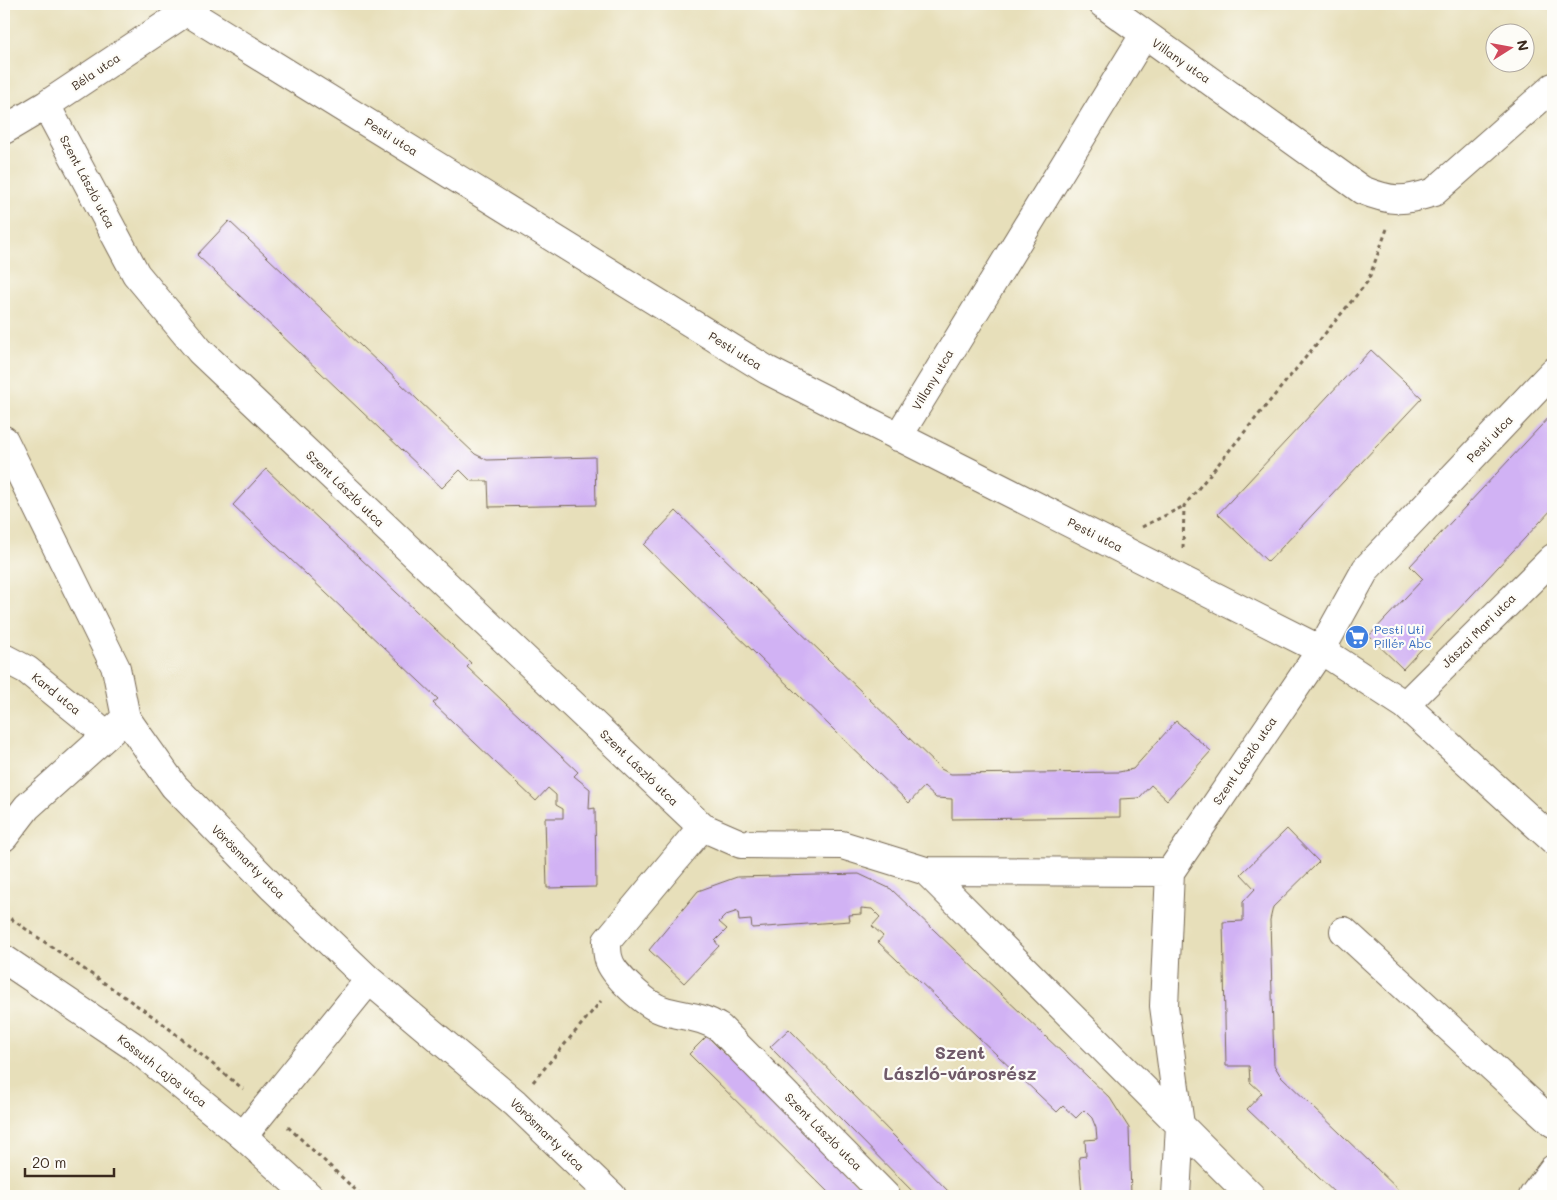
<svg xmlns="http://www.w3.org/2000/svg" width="1557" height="1200" viewBox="0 0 1557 1200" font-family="Mali,sans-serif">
  <rect width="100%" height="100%" fill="#fdfcf7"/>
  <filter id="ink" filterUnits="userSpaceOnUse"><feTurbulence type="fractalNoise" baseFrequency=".02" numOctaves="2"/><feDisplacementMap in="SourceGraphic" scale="10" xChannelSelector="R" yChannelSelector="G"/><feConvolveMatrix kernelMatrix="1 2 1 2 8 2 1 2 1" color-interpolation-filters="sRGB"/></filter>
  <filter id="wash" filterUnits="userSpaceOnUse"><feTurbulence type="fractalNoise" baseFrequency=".0096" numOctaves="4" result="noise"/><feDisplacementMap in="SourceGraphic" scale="20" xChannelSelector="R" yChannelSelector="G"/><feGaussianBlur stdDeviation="1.12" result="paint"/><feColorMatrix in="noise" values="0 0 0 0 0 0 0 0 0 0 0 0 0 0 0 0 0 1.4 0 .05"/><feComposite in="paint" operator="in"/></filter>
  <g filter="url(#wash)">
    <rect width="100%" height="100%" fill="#e7dfba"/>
    <g id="blocks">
      <path fill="#d1b2f4" d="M229,221L475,454L487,460L595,457L596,505L489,507L488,481H471L460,470L442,488L197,255Z
        M1371,350L1422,398L1268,562L1218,514Z
        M1553,413V508L1403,669L1369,636L1423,579L1410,566Z
        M266,469L471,663L467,667L578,772L574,776L590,789L589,809L595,808L596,887L547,888L545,818H563V809L556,805V795L548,788L536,801L433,703L438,699L233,505Z
        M676,511L941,769L951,774L1119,772L1133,769L1176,721L1211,751L1167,800L1151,785L1139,798L1120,799V817L952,819V799L936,798L924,787L909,803L644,545Z
        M1287,829L1319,862L1273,907L1270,920L1274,1065L1280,1075L1405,1196H1338L1247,1109L1262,1093L1250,1082L1249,1066H1226L1223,922L1243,921V902L1255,889L1241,874Z
        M859,874L891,889L1110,1098L1129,1128L1131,1196H1082L1079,1157L1086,1156L1085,1140L1097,1139L1096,1128L1092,1118L1084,1110L1076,1118L1063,1106L1057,1112L878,942L883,936L872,926L880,917L872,909L861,908V914L849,915L850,921L752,928L751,920L739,921L738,911L726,915L719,922L727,929L715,941L719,946L684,983L649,950L698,891L737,877Z
        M789,1029L953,1196H917L770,1047Z
        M707,1036L868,1196H832L689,1054Z"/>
    </g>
  </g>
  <g filter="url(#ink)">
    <use href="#blocks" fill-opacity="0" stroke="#776955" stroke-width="1"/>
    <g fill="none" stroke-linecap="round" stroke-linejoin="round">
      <g stroke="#776955" stroke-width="30">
        <path id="street" d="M175,4L767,370L1321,650L1405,705L1553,840
          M1103,4L1362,190C1392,202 1403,202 1434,192L1553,87
          M46,105L136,274L200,351L702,827L741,844L842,845L926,871L1251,1196
          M4,130L46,105L187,11
          M898,437L1144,35
          M4,440L116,668L126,718L174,786L273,888L369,980L515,1103L612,1196
          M4,658L27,670L106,734
          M1405,705L1553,558
          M702,827L607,941C607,947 607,955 609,960C613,975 647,1005 662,1010C683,1017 700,1015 720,1028L886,1196
          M4,837L27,807L126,718
          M926,871L1170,872
          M1344,931L1553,1123
          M243,1136L369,980
          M1176,1196L1180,1125L1164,1006L1170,872L1321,650L1366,569L1553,372
          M1533,1196L1553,1169"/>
      </g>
      <g stroke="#776955" stroke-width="30">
        <path id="secondary" d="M4,959L133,1046L243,1136L309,1196"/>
      </g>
      <path stroke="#776955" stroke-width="3" stroke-dasharray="4 4" stroke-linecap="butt" d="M1142,527L1184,506
        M1183,548L1184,506L1368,281L1388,226
        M4,914L161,1022L243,1089
        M533,1082L601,1001
        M288,1127L362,1196"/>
      <use href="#street" stroke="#fff" stroke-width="28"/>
      <use href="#secondary" stroke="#fff" stroke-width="28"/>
    </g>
  </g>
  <defs>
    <g id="supermarket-disc" transform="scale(1.25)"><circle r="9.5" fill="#3f7fe0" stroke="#fdfcf7"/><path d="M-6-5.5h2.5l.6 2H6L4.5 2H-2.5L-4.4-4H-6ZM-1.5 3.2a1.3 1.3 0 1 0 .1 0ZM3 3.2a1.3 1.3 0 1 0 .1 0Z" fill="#fff"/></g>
  </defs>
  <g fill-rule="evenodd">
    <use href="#supermarket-disc" x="1357" y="637"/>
  </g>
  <g text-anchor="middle" stroke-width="4.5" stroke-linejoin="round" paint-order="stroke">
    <g font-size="12" fill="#3b2a1e" stroke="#fdfcf7">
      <text transform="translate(1181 61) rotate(35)" y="4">Villany utca</text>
      <text transform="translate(96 72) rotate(-34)" y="4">Béla utca</text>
      <text transform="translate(391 137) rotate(32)" y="4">Pesti utca</text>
      <text transform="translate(87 182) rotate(62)" y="4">Szent László utca</text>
      <text transform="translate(735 351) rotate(32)" y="4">Pesti utca</text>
      <text transform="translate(933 380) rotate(-59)" y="4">Villany utca</text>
      <text transform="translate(1490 439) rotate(-46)" y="4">Pesti utca</text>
      <text transform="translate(345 489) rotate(44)" y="4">Szent László utca</text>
      <text transform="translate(1095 535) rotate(27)" y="4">Pesti utca</text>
      <text transform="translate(1479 631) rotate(-45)" y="4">Jászai Mari utca</text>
      <text transform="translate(56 694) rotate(39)" y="4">Kard utca</text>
      <text transform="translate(1245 761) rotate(-56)" y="4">Szent László utca</text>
      <text transform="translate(639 768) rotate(44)" y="4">Szent László utca</text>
      <text transform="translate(248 862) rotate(45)" y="4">Vörösmarty utca</text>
      <text transform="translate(162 1071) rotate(38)" y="4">Kossuth Lajos utca</text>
      <text transform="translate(823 1132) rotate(45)" y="4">Szent László utca</text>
      <text transform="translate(547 1135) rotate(44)" y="4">Vörösmarty utca</text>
    </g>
    <g font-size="12" fill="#366cbe" stroke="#fdfcf7" text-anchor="start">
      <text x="1374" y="634">Pesti Uti<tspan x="1374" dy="14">Pillér Abc</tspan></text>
    </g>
    <g font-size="18" font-weight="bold" fill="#705a69" stroke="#fdfcf7">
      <text x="960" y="1059">Szent<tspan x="960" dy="21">László-városrész</tspan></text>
    </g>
  </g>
  <rect width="1557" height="1200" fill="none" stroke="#fdfcf7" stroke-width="20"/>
  <g transform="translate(1510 48) rotate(79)"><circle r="24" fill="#fdfcf7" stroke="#afa8a0"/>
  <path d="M0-4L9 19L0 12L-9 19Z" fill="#d1495b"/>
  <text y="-8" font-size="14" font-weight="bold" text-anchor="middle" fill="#3b2a1e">N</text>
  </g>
  <path d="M25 1168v8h89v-8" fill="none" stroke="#3b2a1e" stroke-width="2.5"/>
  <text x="32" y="1168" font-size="15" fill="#3b2a1e" stroke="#fdfcf7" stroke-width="4" paint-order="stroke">20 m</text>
</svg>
